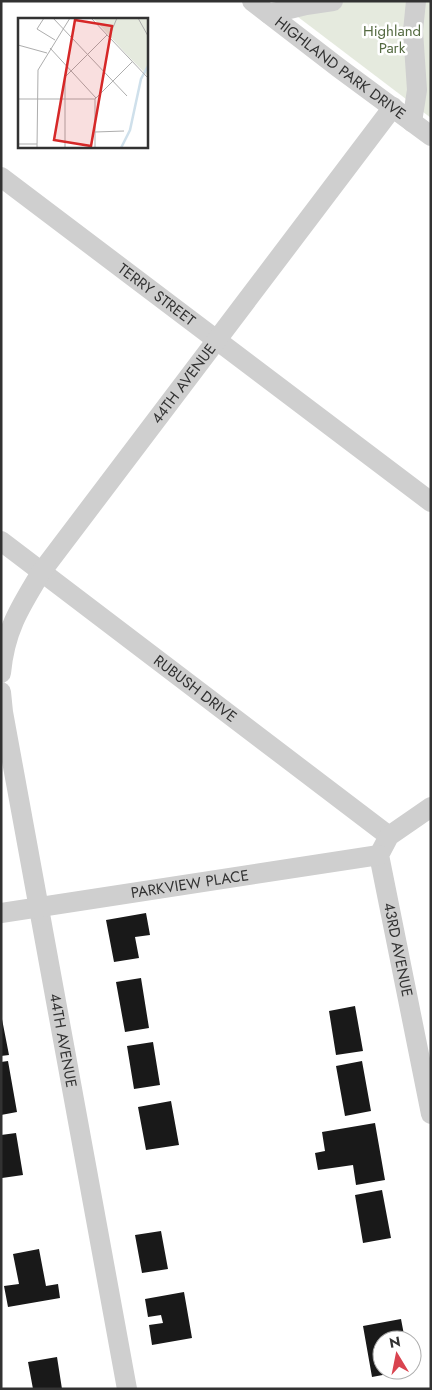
<svg xmlns="http://www.w3.org/2000/svg" width="432" height="1390" viewBox="0 0 432 1390" font-family="Jost,sans-serif">
  <rect width="100%" height="100%" fill="#fff"/>
  <path fill="#e5eade" d="M277,1H431V118Z"/>
  <path fill="#191919" d="M146,913L150,935L135,937L139,958L114,962L106,920Z
    M141,978L149,1028L125,1032L116,982Z
    M355,1006L363,1051L336,1055L329,1011Z
    M1,1014L9,1055L1,1056Z
    M153,1042L160,1085L134,1089L127,1046Z
    M8,1061L17,1112L1,1115V1062Z
    M362,1061L371,1111L345,1116L336,1066Z
    M171,1101L179,1145L146,1150L138,1107Z
    M375,1123L385,1180L356,1185L353,1165L318,1170L315,1153L325,1151L322,1132Z
    M16,1133L23,1175L2,1178L1,1135Z
    M382,1190L391,1238L363,1243L355,1195Z
    M161,1231L168,1269L142,1273L135,1235Z
    M39,1249L46,1286L58,1284L60,1298L8,1307L4,1286L19,1284L13,1254Z
    M184,1292L192,1338L152,1345L149,1325L163,1323L161,1315L148,1317L145,1299Z
    M401,1319L405,1340H382V1370L404,1371L372,1377L363,1326Z
    M57,1357L62,1389H33L28,1362Z"/>
  <g fill="none" stroke-linecap="round" stroke-linejoin="round">
    <g stroke="#cfcfcf" stroke-width="20">
      <path id="s1" d="M252,1L339,68L431,136"/>
      <path d="M269,14L306,5L333,1"/>
      <path d="M412,122L417,90L413,31L416,1"/>
      <path id="s2" d="M1,177L431,502"/>
      <path id="s3" d="M1,541L389,836"/>
      <path id="s4" d="M1,673C5,630 20,607 42,571L393,107"/>
      <path id="s5" d="M1,692L3,712L127,1389"/>
      <path id="s6" d="M431,807L389,836L379,855L431,1114"/>
      <path id="s7" d="M1,913L379,855"/>
    </g>
  </g>
  <g text-anchor="middle" stroke-width="5" stroke-linejoin="round" paint-order="stroke">
    <g font-size="15" fill="#556b42" stroke="#fff">
      <text x="392" y="36">Highland<tspan x="392" dy="17">Park</tspan></text>
    </g>
    <g font-size="15" fill="#323232" stroke="#fff">
      <text dy="5" stroke="none"><textPath href="#s1" startOffset="111">HIGHLAND PARK DRIVE</textPath></text>
      <text dy="5" stroke="none"><textPath href="#s2" startOffset="195">TERRY STREET</textPath></text>
      <text dy="5" stroke="none"><textPath href="#s4" startOffset="346">44TH AVENUE</textPath></text>
      <text dy="5" stroke="none"><textPath href="#s3" startOffset="244">RUBUSH DRIVE</textPath></text>
      <text dy="5" stroke="none"><textPath href="#s7" startOffset="191">PARKVIEW PLACE</textPath></text>
      <text dy="5" stroke="none"><textPath href="#s6" startOffset="169">43RD AVENUE</textPath></text>
      <text dy="5" stroke="none"><textPath href="#s5" startOffset="354">44TH AVENUE</textPath></text>
    </g>
  </g>
  <g transform="translate(18 18)">
    <rect width="130" height="130" fill="#fff"/>
    <path d="M75,0H130V58L111,39Z" fill="#e5eade"/>
    <path fill="none" stroke="#cfe0eb" stroke-width="2.5" d="M103,130L112,112L123,61L130,48"/>
    <path fill="none" stroke="#adadad" stroke-width="1" d="M26,0L19,11L37,22M35,0L109,78M73,0L130,60M120,0L130,18M91,19L99,0M0,27L29,35M32,30L78,80M0,81H77M77,114L106,113M0,126H19M19,130L20,52L52,0M47,130V59L89,17M77,130V81L114,44"/>
    <path fill="#d62828" fill-opacity="0.15" stroke="#d62828" stroke-width="2.5" d="M57,2L94,8L73,128L36,122Z"/>
    <rect width="130" height="130" fill="none" stroke="#323232" stroke-width="2.5"/>
  </g>
  <rect width="432" height="1390" fill="none" stroke="#323232" stroke-width="5"/>
  <g transform="translate(397 1355) rotate(350)"><circle r="24" fill="#ffffff" stroke="#adadad"/>
  <path d="M0-4L9 19L0 12L-9 19Z" fill="#d9434f"/>
  <text y="-8" font-size="14" font-weight="bold" text-anchor="middle" fill="#323232">N</text>
  </g>
</svg>
